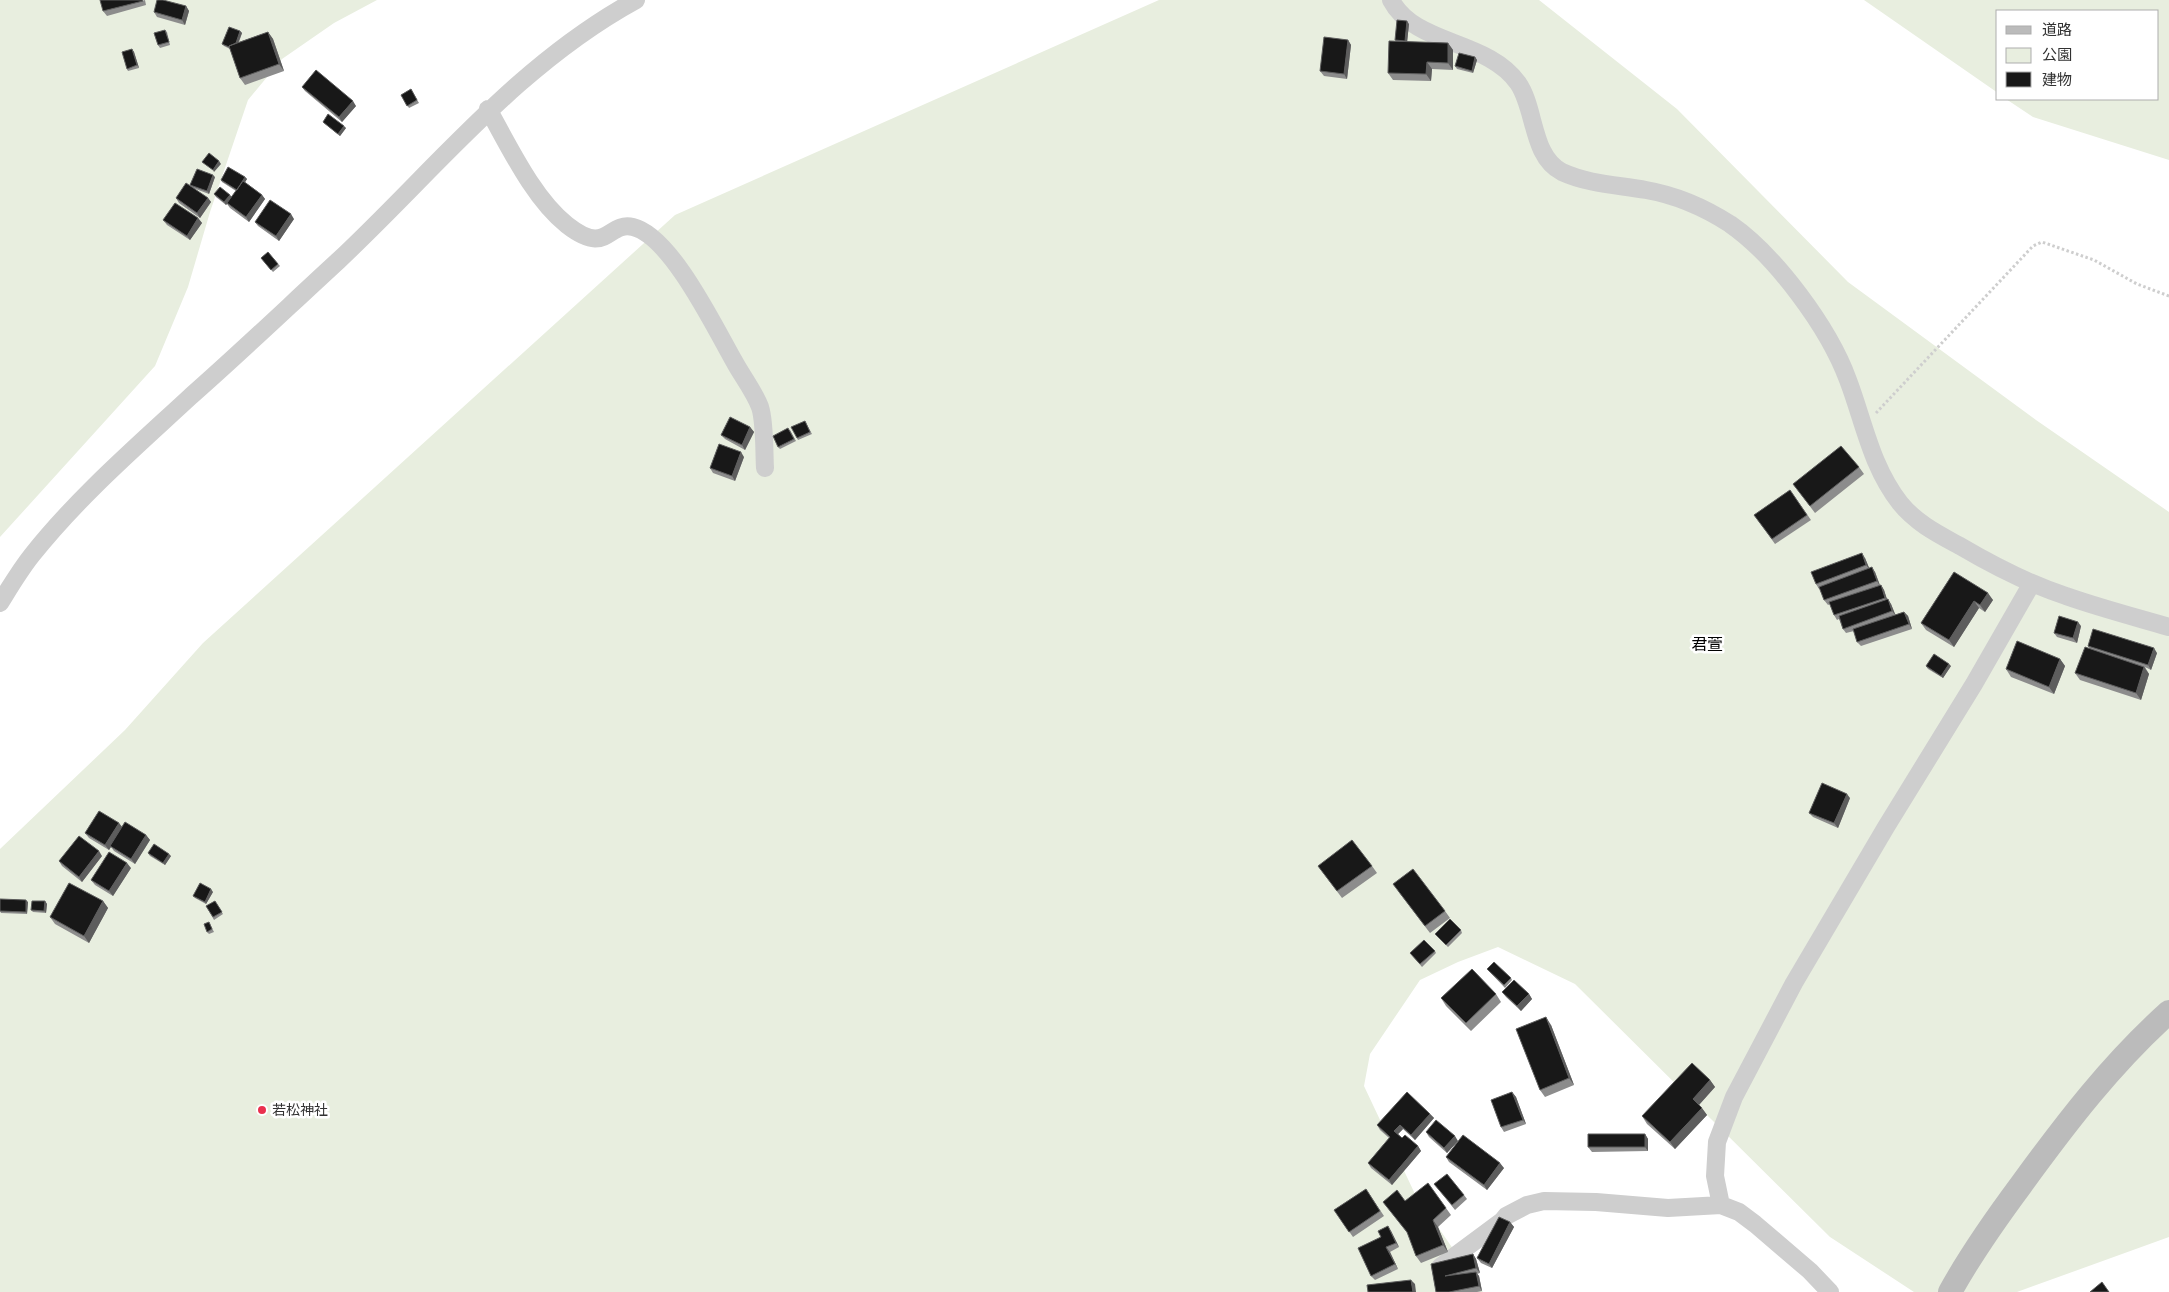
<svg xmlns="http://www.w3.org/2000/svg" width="2169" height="1292" viewBox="0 0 2169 1292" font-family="'Space Grotesk','Noto Sans JP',sans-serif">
  <rect width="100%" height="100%" fill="#fff"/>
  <path fill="#e8eedf" d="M0,0H377L334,23L282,59L248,100L210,212L188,287L155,366L0,537Z
    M1159,0H1539L1677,109L1848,282L2036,420L2169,512V1237L2017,1292H1914L1830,1237L1575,984L1498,947L1458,962L1420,980L1370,1054L1364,1086L1415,1194L1483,1292H0V849L125,730L203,643L675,215Z
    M1864,0H2169V160L2033,117L2006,99H2158V11H1998V93Z"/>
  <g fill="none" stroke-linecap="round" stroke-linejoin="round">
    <path stroke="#cecece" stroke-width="3" stroke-dasharray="2.5 2.5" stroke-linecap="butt" d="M1876,413L2033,246L2042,242L2094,260L2137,284L2169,296"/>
    <path stroke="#cecece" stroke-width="18" d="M1391,0C1415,46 1487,39 1518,83C1536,109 1531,156 1562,172C1588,184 1618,185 1646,190C1675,195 1705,208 1730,224C1776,256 1829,328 1848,380C1864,422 1871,466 1900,503C1916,523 1938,534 1960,546C1994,566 2029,584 2066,596C2100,608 2135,617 2169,627
      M488,109C509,146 533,198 567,225C608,257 607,221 633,227C671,236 715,328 734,361C742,376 754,391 760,407C765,422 764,451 765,468
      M0,603C10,587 20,570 32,555C79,496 136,447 191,396C241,352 289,306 338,261C435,170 517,65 636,0
      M1721,1205L1715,1176L1717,1142L1734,1097L1794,983L1886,827L1974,684L2032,583
      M1440,1267L1502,1221L1506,1216L1527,1205L1544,1201L1596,1202L1668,1208L1721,1205L1739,1212L1755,1224L1810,1271L1830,1292"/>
    <path stroke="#bbb" stroke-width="24" d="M1950,1292C1971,1254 1995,1220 2021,1185C2066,1123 2112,1063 2169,1012"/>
  </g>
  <path fill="#8c8c8c" d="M145,0L146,5L107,16L103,11Z
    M186,6L189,11L185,25L157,17L154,12Z
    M1409,24L1407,42L1448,43L1453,50V70L1432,69L1431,81L1393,80L1388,73L1396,41L1395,40Z
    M165,30L167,32L170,45L160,48L158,45Z
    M240,31L242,33L239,42L268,32L273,39L284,71L245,85L240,78L230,49L224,46L222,44Z
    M1348,40L1351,45L1347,79L1324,76L1320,71Z
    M132,49L134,52L139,68L128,71L127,69Z
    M1475,57L1477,60L1473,73L1457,69L1455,66Z
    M302,87L356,106L342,122L305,91Z
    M411,89L419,103L409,108L401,95Z
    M323,122L346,128L340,136L325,124Z
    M215,177L209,194L193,188L208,198L211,202L200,218L179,203L176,198L192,187L190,185Z
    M245,177L247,179L245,182L262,195L265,199L249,222L230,208L227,204L226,205L216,197L214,194L232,197L236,191L222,182L221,180Z
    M198,218L202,223L190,240L167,225L163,220Z
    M294,219L279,241L258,226L255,222Z
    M268,252L280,266L273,272L261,258Z
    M805,421L812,434L798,440L797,438Z
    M750,427L754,432L745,450L725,439L721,435Z
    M790,430L796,441L780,449L778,447Z
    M744,457L735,481L713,473L710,468Z
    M1859,467L1864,474L1815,513L1793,484Z
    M1790,490L1811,520L1775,544L1754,515Z
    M1865,558L1869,568L1875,572L1880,585H1881L1884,590L1887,600L1891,604L1895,615L1904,612L1908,616L1912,629L1861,646L1857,642L1854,631L1846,633L1843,629L1839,619L1837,620L1834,615L1830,604L1828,605L1824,600L1820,589H1819L1816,584Z
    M1954,572L1993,600L1985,612L1979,608L1954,647L1926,630L1921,623Z
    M2081,626L2077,643L2057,637L2054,633Z
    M2088,646L2157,653L2151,670L2145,667L2149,674L2141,700L2080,680L2075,673L2089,648Z
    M2060,659L2065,666L2054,694L2011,677L2006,669Z
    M1926,666H1951L1943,678L1928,669Z
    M1850,798L1838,828L1813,817L1809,813Z
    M122,827L146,835L150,840L135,864L114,851L111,847L109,850L89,838L85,833Z
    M148,853L171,856L165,865L150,856Z
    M102,856L82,882L62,866L59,861Z
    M1318,866H1372L1377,873L1342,898Z
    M131,868L113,896L95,885L91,880Z
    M1398,891L1445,911L1450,918L1430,933Z
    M213,892L206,904L195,898L193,896Z
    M0,899L28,902L27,914L1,913L0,911Z
    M45,901L47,904L46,913L33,912L31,910Z
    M103,901L108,908L89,943L55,924L50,917Z
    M215,901L223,914L214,920L206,906Z
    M209,922L214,932L209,934L207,932Z
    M1461,930L1462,933L1448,947L1435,934Z
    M1435,951L1436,953L1422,967L1410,953Z
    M1487,969L1511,978L1512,980L1505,988Z
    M1502,992L1529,994L1532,999L1521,1011L1506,997Z
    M1496,994L1501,1002L1471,1031L1446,1006L1441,998Z
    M1551,1025L1574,1085L1545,1097L1540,1090Z
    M1710,1080L1715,1087L1699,1105L1707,1115L1675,1149L1647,1124L1642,1116Z
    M1512,1092L1516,1097L1526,1124L1504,1132L1501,1127Z
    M1430,1114L1434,1118L1415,1140L1403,1129L1398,1134L1402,1138L1418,1146L1421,1151L1392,1185L1371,1168L1368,1163L1389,1138L1380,1130L1377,1125Z
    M1426,1132L1458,1141L1447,1153L1429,1137Z
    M1645,1134L1648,1139V1151L1592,1152L1588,1147Z
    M1446,1157L1504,1168L1487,1190L1449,1162Z
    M1434,1184L1464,1195L1467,1199L1455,1210Z
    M1366,1189L1384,1216L1353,1237L1334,1210Z
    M1405,1201L1446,1208L1451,1215L1438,1227L1448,1252L1421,1263L1416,1256L1408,1234L1383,1202Z
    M1510,1222L1514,1227L1492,1268L1481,1263L1477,1258Z
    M1391,1231L1399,1247L1390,1252L1398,1269L1375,1280L1371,1276L1381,1237Z
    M1473,1254L1476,1259L1480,1273L1477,1274L1479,1276L1482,1291L1477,1292H1436L1431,1264Z"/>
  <path fill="#5d5d5d" d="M186,6L189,11L185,25L182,20Z
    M1407,21L1409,24L1407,43L1405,41Z
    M240,31L242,33L235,51L233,49Z
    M268,32L273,39L284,71L279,64Z
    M1348,40L1351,45L1347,79L1344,74Z
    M1448,43L1453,50V70L1448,63Z
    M132,49L134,52L139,68L137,65Z
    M1475,57L1477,60L1473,73L1472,71Z
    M1427,62L1432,69L1431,81L1426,74Z
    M353,101L356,106L342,122L339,117Z
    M344,126L346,128L340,136L338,134Z
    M219,161L221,164L214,172L213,170Z
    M213,175L215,177L209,194L207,191Z
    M245,177L247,179L239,192L237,190Z
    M230,195L232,197L226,205L224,202Z
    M262,195L265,199L249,222L246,217Z
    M208,198L211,202L200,218L197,213Z
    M291,214L294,219L279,241L276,236Z
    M198,218L202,223L190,240L187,236Z
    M750,427L754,432L745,450L742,445Z
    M741,452L744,457L735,481L732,476Z
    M1862,553L1865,558L1870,570L1866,565Z
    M1872,567L1875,572L1880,586L1877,581Z
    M1881,585L1884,590L1888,602L1885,598Z
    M1988,593L1993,600L1985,612L1980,605Z
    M1888,599L1891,604L1896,616L1892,611Z
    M1974,601L1979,608L1954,647L1949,640Z
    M1904,612L1908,616L1912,629L1909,624Z
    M2078,622L2081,626L2077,643L2073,638Z
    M2154,648L2157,653L2151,670L2148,665Z
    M2060,659L2065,666L2054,694L2049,687Z
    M1949,664L1951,666L1943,678L1941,676Z
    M2144,667L2149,674L2141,700L2136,693Z
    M1847,794L1850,798L1838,828L1834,823Z
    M119,823L123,828L109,850L105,845Z
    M146,835L150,840L135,864L131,859Z
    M99,851L102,856L82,882L79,877Z
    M169,854L171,856L165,865L163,863Z
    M127,863L131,868L113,896L109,891Z
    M211,889L213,892L206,904L205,902Z
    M26,900L28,902L27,914L26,912Z
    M45,901L47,904L46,913L44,911Z
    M103,901L108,908L89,943L84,936Z
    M1529,994L1532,999L1521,1011L1517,1006Z
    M1546,1017L1551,1025L1574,1085L1569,1078Z
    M1710,1080L1715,1087L1698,1106L1693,1099Z
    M1512,1092L1516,1097L1526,1124L1523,1120Z
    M1702,1108L1707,1115L1675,1149L1670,1142Z
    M1430,1114L1434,1118L1415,1140L1411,1135Z
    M1400,1125L1403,1129L1397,1135L1394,1131Z
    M1645,1134L1648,1139V1151L1645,1147Z
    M1455,1136L1458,1141L1447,1153L1444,1148Z
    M1418,1146L1421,1151L1392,1185L1389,1180Z
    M1500,1163L1504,1168L1487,1190L1484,1185Z
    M1433,1220L1438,1227L1448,1252L1443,1245Z
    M1510,1222L1514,1227L1492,1268L1489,1264Z
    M1388,1226L1391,1231L1399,1247L1396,1243Z
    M1386,1247L1390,1252L1398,1269L1395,1264Z
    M1473,1254L1476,1259L1480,1273L1476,1268Z
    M1476,1272L1479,1276L1482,1291L1479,1286Z
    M1411,1280L1415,1284L1416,1292H1413Z"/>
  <path fill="#181818" stroke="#5d5d5d" d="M100,0H142L143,1L103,11Z
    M157,0H163L186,6L182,20L154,12Z
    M1397,20L1407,21L1405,41L1395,40Z
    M229,27L240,31L236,43L229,46V47L222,44Z
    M165,30L169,42L158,45L154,33Z
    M268,32L279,64L240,78L229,46Z
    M1324,37L1348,40L1344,74L1320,71Z
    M1389,41L1448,43V63L1427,62L1426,74L1388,73Z
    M132,49L137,65L127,69L122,52Z
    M1459,53L1475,57L1472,71L1455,66Z
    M316,70L353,101L339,117L302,87Z
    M411,89L417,100L407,106L401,95Z
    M328,114L344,126L338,134L323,122Z
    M209,153L219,161L213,170L202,162Z
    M228,167L245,177L237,190L221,180Z
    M197,169L213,175L207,191L190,185Z
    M243,181L262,195L246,217L227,203Z
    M186,183L208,198L197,213L176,198Z
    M220,187L230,195L224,202L214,194Z
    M270,200L291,214L276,236L255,222Z
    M175,203L198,218L187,236L163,220Z
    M268,252L278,264L271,270L261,258Z
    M730,417L750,427L742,445L721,435Z
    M805,421L810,432L797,438L791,427Z
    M788,428L794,439L778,447L773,436Z
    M719,444L741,452L732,476L710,468Z
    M1841,446L1859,467L1810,506L1793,484Z
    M1790,490L1807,515L1772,539L1754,515Z
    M1862,553L1866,565L1816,584L1811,572Z
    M1872,567L1877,581L1824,600L1819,587Z
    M1954,572L1988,593L1980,605L1974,601L1949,640L1921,623Z
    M1881,585L1885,598L1834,615L1829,602Z
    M1888,599L1892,611L1843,629L1839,616Z
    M1904,612L1909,624L1857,642L1853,629Z
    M2059,616L2078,622L2073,638L2054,633Z
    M2093,629L2154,648L2148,665L2088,646Z
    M2017,641L2060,659L2049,687L2006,669Z
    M2085,647L2144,667L2136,693L2075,673Z
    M1934,654L1949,664L1941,676L1926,666Z
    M1822,783L1847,794L1834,823L1809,813Z
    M99,811L119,823L105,845L85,833Z
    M125,822L146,835L131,859L110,846Z
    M79,836L99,851L79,877L59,861Z
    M1352,840L1372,866L1337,891L1318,866Z
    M154,844L169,854L163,863L148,853Z
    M109,852L127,863L109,891L91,880Z
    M1413,869L1445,911L1425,926L1393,884Z
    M69,883L103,901L84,936L50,917Z
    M200,883L211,889L205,902L193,896Z
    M0,899L26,900V912L0,911Z
    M32,901H45L44,911L31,910Z
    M215,901L222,912L213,917L206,906Z
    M1450,919L1461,930L1446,945L1435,934Z
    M209,922L212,929L207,932L204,924Z
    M1424,940L1435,951L1420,964L1410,953Z
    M1494,962L1511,978L1504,985L1487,969Z
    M1472,969L1496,994L1466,1023L1441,998Z
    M1514,980L1529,994L1517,1006L1502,992Z
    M1546,1017L1569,1078L1540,1090L1516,1029Z
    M1692,1063L1710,1080L1693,1099L1702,1108L1670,1142L1642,1116Z
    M1407,1092L1430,1114L1411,1135L1400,1125L1394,1131L1402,1138L1405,1135L1418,1146L1389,1180L1368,1163L1390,1137L1377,1125Z
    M1512,1092L1523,1120L1501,1127L1491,1100Z
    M1436,1120L1455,1136L1444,1148L1426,1132Z
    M1588,1134H1645V1147H1588Z
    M1463,1135L1500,1163L1484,1185L1446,1157Z
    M1447,1174L1464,1195L1452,1205L1434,1184Z
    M1428,1183L1446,1208L1433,1220L1443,1245L1416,1256L1407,1232L1383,1202L1397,1190L1405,1201Z
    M1366,1189L1380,1211L1349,1232L1334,1210Z
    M1499,1217L1510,1222L1489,1264L1477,1258Z
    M1388,1226L1396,1243L1386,1247L1395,1264L1371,1276L1358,1248L1381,1237L1378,1231Z
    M1473,1254L1476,1268L1445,1276L1476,1272L1479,1286L1449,1292H1436L1431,1264Z
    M1411,1280L1413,1292H1368L1367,1285Z
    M2102,1282L2109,1292H2090Z"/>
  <circle fill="#ea304e" stroke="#fff" stroke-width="2" cx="262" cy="1110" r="5"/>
  <g text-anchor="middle" stroke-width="5" stroke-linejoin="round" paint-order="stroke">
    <g font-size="14" fill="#313131" stroke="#fff" text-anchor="start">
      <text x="272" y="1115">若松神社</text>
    </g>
    <g font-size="16" fill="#000" stroke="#fff">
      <text x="1707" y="650">君萱</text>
    </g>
  </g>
  <rect x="1996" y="10" width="162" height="90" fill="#ffffff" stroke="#adadad"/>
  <rect x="2006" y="26" width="25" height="8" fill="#bbbbbb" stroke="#adadad"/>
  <text x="2042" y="35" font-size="15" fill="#313131">道路</text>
  <rect x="2006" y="48" width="25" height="15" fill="#e8eedf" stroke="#adadad"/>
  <text x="2042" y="60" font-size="15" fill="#313131">公園</text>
  <rect x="2006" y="72" width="25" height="15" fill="#181818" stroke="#adadad"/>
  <text x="2042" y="85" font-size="15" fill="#313131">建物</text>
</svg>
